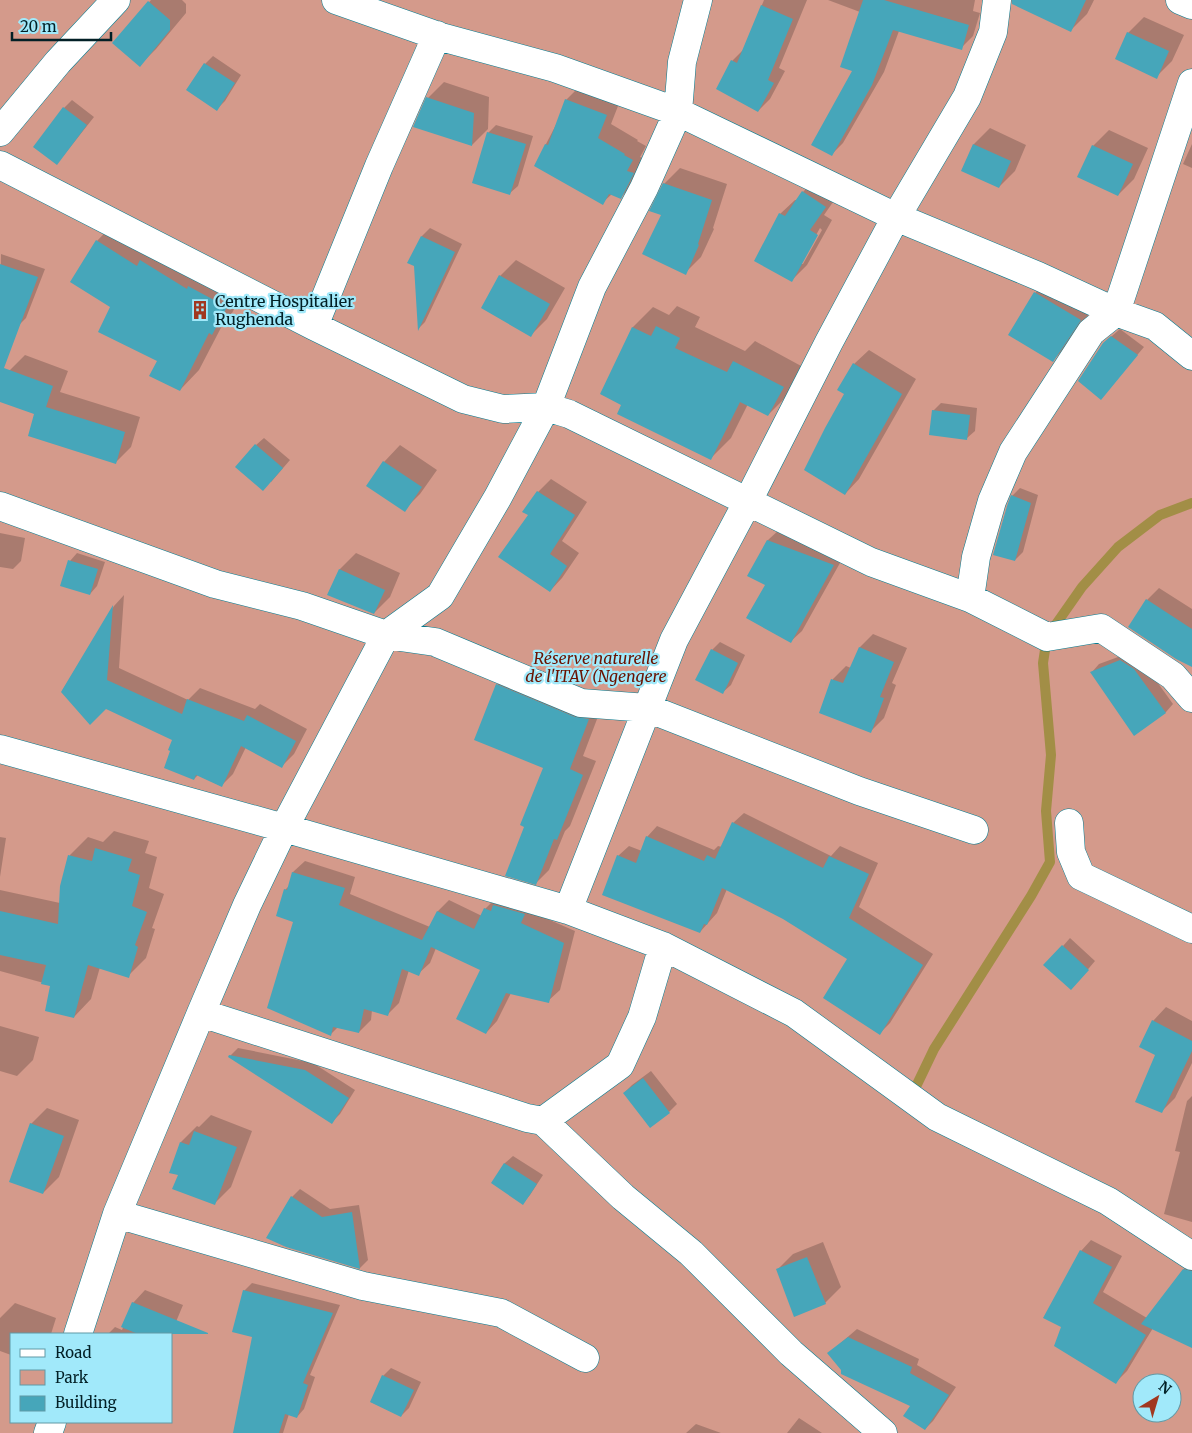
<svg xmlns="http://www.w3.org/2000/svg" width="1192" height="1433" viewBox="0 0 1192 1433" font-family="Merriweather,serif">
  <rect width="100%" height="100%" fill="#81def4"/>
  <path fill="#d49a8b" fill-rule="evenodd" d="M0,0H1192V1433H0ZM11,1334H171V1422H11ZM1142,1383H1172V1413H1142Z"/>
  <path fill="#0003" fill-rule="evenodd" d="M151,0H182L186,4V13L156,49L140,65L114,43Z
    M764,0H807L779,68L785,71L770,99L758,111L732,61L744,49Z
    M828,0H975L973,11L980,13L973,36L961,48L899,31L884,72L843,143L831,155L853,70L860,12Z
    M1035,0H1094L1087,14L1071,30Z
    M1144,17L1184,35L1172,61L1156,77L1128,33Z
    M213,56L241,75L225,101L217,109L205,64Z
    M444,82L489,97L488,129L472,145L428,98Z
    M580,86L620,101L611,124L638,140L637,141L646,146L640,157L646,159L634,184L620,198L612,194L602,203L535,165L558,121L566,100Z
    M72,100L94,117L64,155L57,163L34,147L64,108Z
    M496,125L533,136L518,186L510,193L488,133Z
    M990,128L1026,145L1015,171L999,187L962,170L974,144Z
    M1109,130L1148,148L1134,179L1118,195L1093,146Z
    M1192,144V168L1183,164Z
    M680,168L727,184L713,228L714,229L701,257L685,273L662,215L664,184Z
    M817,177L840,192L824,215L832,220L807,265L792,280L780,214L795,200H797L803,192ZM820,228L822,230L803,264H800Z
    M116,221L246,286L232,313L225,320L199,370L180,390L158,361L111,306L97,241Z
    M430,228L462,244L425,322L419,328L415,265L409,262L422,236Z
    M1,254L45,269L26,318L18,326L0,319Z
    M516,260L565,288L547,319L531,335L500,276Z
    M1051,277L1096,304L1069,344L1053,360L1035,293Z
    M677,306L700,317L695,327L745,351L755,341L803,367L788,395L768,415L748,404L731,438L710,459L623,404L601,394L633,327L653,307L669,315Z
    M1120,329L1144,347L1101,398L1104,343Z
    M869,350L916,379L859,479L845,494V394L854,364Z
    M25,355L68,371L60,392L140,417L131,447L116,462L36,414L0,400V397L10,370Z
    M941,403L977,408L975,431L967,438L933,411Z
    M264,438L290,460L271,482L256,445Z
    M400,445L437,470L420,494L404,510L368,486L384,462Z
    M551,479L587,502L562,541L579,553L562,578L550,591L529,515L524,512L538,492Z
    M1020,488L1038,495L1023,552L1015,560L1012,496Z
    M780,529L845,554L802,631L790,642L767,585L749,575L768,540Z
    M0,533L25,538L21,561L13,569L0,567Z
    M77,553L105,562L97,586L90,594L70,561Z
    M356,553L400,573L390,597L374,613L328,594L340,569Z
    M1159,588L1192,609V665L1147,600Z
    M124,595L119,668L188,700L200,688L255,709L260,704L307,729L294,754L282,766L246,747L233,774L221,786L198,775L194,779L173,739L106,708L62,691L114,606Z
    M873,634L907,648L892,683L896,685L884,718L871,731L821,712L833,679L846,666L851,668L860,647Z
    M720,642L745,655L731,685L723,692L712,650Z
    M1129,653L1142,661L1173,704L1166,712L1135,734L1092,672L1099,664Z
    M510,672L602,706L583,756L596,761L570,826L565,831L549,870L536,883L526,826L544,767L497,685Z
    M744,813L831,856L840,846L878,863L859,907L933,954L890,1023L880,1033L849,959L783,917L727,889L717,913L700,932L618,856L629,846L642,851L647,837L657,826L714,850L718,846L722,847L733,823Z
    M114,831L149,841L145,853L157,857L149,888L164,894L152,928L155,929L146,958L128,976L100,967L91,999L74,1017L51,985L0,971V890L60,903L61,886L70,855L88,837L103,842Z
    M0,837L6,838L0,877Z
    M305,861L355,877L350,894L430,927L438,911L449,900L482,916L485,909L497,897L575,931L560,990L548,1001L511,993L497,1021L486,1033L482,969L436,948L430,963L418,974L409,970L399,1003L387,1015L372,1010L371,1020L359,1032L338,1027L331,1034L285,890L289,886L293,872Z
    M1070,938L1095,961L1078,981L1063,946Z
    M1166,1007L1192,1021V1063L1175,1098L1162,1111L1153,1021Z
    M0,1026L39,1037L33,1060L17,1076L0,1071Z
    M238,1048L313,1063L355,1090L340,1114L332,1122L230,1056Z
    M651,1071L677,1104L669,1112L624,1093L632,1085Z
    M1192,1096V1222L1164,1214L1180,1152L1175,1151L1187,1101Z
    M47,1108L79,1120L59,1177L43,1193L31,1124Z
    M211,1115L252,1131L231,1187L215,1203L179,1175L181,1142L197,1126L199,1127Z
    M513,1156L543,1175L530,1195L523,1203L493,1183L505,1163Z
    M300,1189L330,1209L359,1205L368,1260L360,1268L287,1246L268,1238L292,1197Z
    M1091,1240L1122,1256L1103,1292L1147,1318L1184,1269L1192,1261V1347L1153,1328L1127,1371L1116,1382L1063,1327L1081,1251Z
    M823,1242L841,1287L825,1303L777,1270L793,1254Z
    M252,1283L340,1305L310,1375L315,1377L304,1409L297,1417L289,1414L283,1433H235L253,1336L244,1291Z
    M145,1290L183,1305L173,1329L168,1334H108L115,1327L122,1330L133,1303Z
    M15,1303L56,1318L51,1334H11V1355L0,1351V1318Z
    M857,1329L919,1359L917,1365L956,1387L933,1421L925,1429L912,1405L842,1370L829,1353Z
    M391,1368L421,1382L409,1408L401,1416L371,1402L383,1376Z
    M799,1418L822,1433H787Z
    M696,1424L721,1433H686Z"/>
  <g fill="none" stroke-linecap="round" stroke-linejoin="round">
    <path stroke="#a28e46" stroke-width="10" d="M911,1097L934,1049L1031,896L1050,862L1046,811L1051,755L1043,663L1047,637L1082,587L1118,547L1160,515L1192,503"/>
  </g>
  <path fill="#46a6ba" d="M863,0H884L969,25L962,50L893,30L872,85L832,156L811,145L852,71L840,67Z
    M1012,0H1086L1071,32L1012,4Z
    M148,1L170,20V30L140,67L112,43Z
    M761,5L793,19L768,80L774,83L758,112L716,89L731,60L737,63Z
    M1127,32L1169,51L1157,79L1115,59Z
    M204,63L235,83L217,111L186,90Z
    M426,97L474,113L472,146L413,127Z
    M565,99L607,115L598,138L625,154L624,155L633,160L627,171L634,173L621,199L609,194L603,205L534,166L545,144L548,145Z
    M63,107L87,125L57,165L33,147Z
    M487,132L526,144L510,195L472,183Z
    M973,144L1011,161L999,188L961,171Z
    M1092,145L1133,164L1118,196L1077,177Z
    M663,183L712,200L698,244L699,245L686,275L642,254L661,215L649,211Z
    M802,191L826,207L810,230L818,235L792,282L754,261L779,213L785,216Z
    M421,236L455,252L418,331L414,266L407,263Z
    M96,240L137,266L140,260L187,289L188,286L227,307L212,335L209,333L180,391L149,376L157,361L98,332L110,307L70,282Z
    M0,264L38,277L4,368L53,386L46,407L125,432L116,464L28,436L34,414L0,402Z
    M499,275L550,304L531,337L481,308Z
    M1034,292L1081,320L1053,362L1008,335Z
    M656,326L680,338L675,348L727,372L733,361L784,387L768,416L740,402L711,460L617,414L621,405L600,394L632,327L651,336Z
    M1111,336L1138,355L1101,400L1078,381L1103,343Z
    M853,363L902,394L845,495L804,470L825,428L844,394L837,390Z
    M932,410L970,415L967,440L929,435Z
    M255,444L283,468L263,491L235,467Z
    M383,461L422,487L405,512L366,486Z
    M537,491L575,515L550,554L567,566L550,592L498,557L528,515L522,512Z
    M1011,495L1031,503L1015,561L993,555L1007,506Z
    M767,540L834,565L791,643L746,618L765,585L747,576Z
    M68,560L98,569L90,595L60,586Z
    M339,569L385,590L374,614L327,595Z
    M1146,599L1192,629V667L1176,659L1128,627Z
    M113,605L107,680L182,714L187,699L244,721L247,715L296,741L282,768L241,746L222,787L196,775L194,780L164,768L170,751L168,750L172,740L106,709L90,725L61,692Z
    M859,647L894,662L880,697L884,698L871,733L819,713L831,679L843,683Z
    M711,649L738,663L723,694L695,680Z
    M1120,660L1134,669L1166,713L1134,736L1090,672Z
    M496,684L575,717L589,719L570,769L583,775L557,840L554,839L536,885L505,876L524,827L520,825L543,768L474,740Z
    M732,822L823,868L829,856L869,874L849,918L923,965L880,1035L823,998L847,959L783,919L722,888L707,925L704,924L700,933L602,895L617,855L636,863L646,836L704,861L707,855L715,859Z
    M95,848L132,859L128,871L140,875L132,906L147,912L135,945L138,947L129,978L88,965L74,1018L45,1011L50,986L41,984L46,965L0,955V911L58,924L60,886L68,855L92,861Z
    M292,872L345,888L339,905L422,940L437,911L474,929L484,908L491,911L493,905L525,914L521,923L564,943L549,1003L506,993L486,1034L456,1019L480,970L431,947L419,976L402,969L388,1016L364,1009L359,1033L333,1027L331,1036L267,1008L293,922L276,916L284,889L287,890Z
    M1062,945L1089,970L1071,990L1043,965Z
    M1152,1020L1192,1041V1051L1162,1113L1135,1102L1155,1055L1139,1047Z
    M229,1055L305,1070L349,1098L332,1124L228,1057Z
    M643,1078L670,1113L650,1128L623,1093Z
    M30,1123L64,1136L43,1194L9,1182Z
    M194,1131L237,1147L215,1205L172,1189L178,1175L169,1173L180,1142L189,1145Z
    M504,1163L537,1184L523,1205L491,1183Z
    M291,1196L322,1217L352,1212L360,1269L286,1247L266,1238Z
    M1080,1250L1112,1267L1093,1303L1146,1335L1116,1384L1054,1346L1061,1327L1043,1318Z
    M807,1257L826,1304L794,1317L776,1269Z
    M1183,1269L1192,1271V1348L1141,1324Z
    M243,1290L333,1313L303,1383L308,1385L297,1418L285,1414L279,1433H233L252,1337L232,1332Z
    M132,1302L208,1333V1334H138L121,1327Z
    M848,1337L912,1367L910,1373L949,1395L925,1430L903,1416L910,1406L841,1374V1370L827,1353Z
    M382,1375L414,1390L401,1417L370,1402Z"/>
  <g fill="none" stroke-linecap="round" stroke-linejoin="round">
    <g stroke="#077c90" stroke-width="29">
      <path id="minor" d="M336,0L441,37L555,68L678,112L896,217L1038,276L1116,312L1155,326L1192,356
        M1180,0L1192,5
        M0,132L58,62L116,0
        M0,165L314,326L463,399L503,409L546,407L569,414L871,562L970,598L1047,637L1101,628L1173,676L1192,698
        M314,326L379,166L437,35
        M0,506L215,584L302,606L386,635L435,642L581,703L647,708L859,791L974,830
        M970,598L976,557L992,501L1013,452L1091,332L1116,312L1192,83
        M0,749L284,828L568,910L663,946L794,1013L937,1117L1108,1201L1192,1256
        M1069,823L1071,852L1081,876L1192,929
        M568,910L674,640L748,501L829,342L896,217L967,97L993,32L997,0
        M201,1013L527,1118L543,1121L623,1197L691,1253L791,1353L883,1433
        M543,1121L620,1065L642,1017L663,946
        M117,1214L363,1286L501,1313L585,1358
        M78,1334L117,1214L201,1013L247,905L284,828L386,635L440,596L498,497L546,407L592,287L644,188L678,112L682,62L698,0
        M48,1433L52,1422"/>
    </g>
    <use href="#minor" stroke="#fff" stroke-width="28"/>
  </g>
  <defs>
    <g id="building-bare" transform="scale(1.5)"><path d="M-4-6H4V6H1V3H-1V6H-4ZM-2.5-4.3h1.7v1.8h-1.7ZM.8-4.3h1.7v1.8H.8ZM-2.5-1h1.7V.8h-1.7ZM.8-1h1.7V.8H.8Z" fill="#a13820" stroke="#a1e9fa" stroke-width="2.5" paint-order="stroke"/></g>
  </defs>
  <g fill-rule="evenodd">
    <use href="#building-bare" x="200" y="310"/>
  </g>
  <g text-anchor="middle" stroke-width="4.5" stroke-linejoin="round" paint-order="stroke">
    <g font-size="16" fill="#022026" stroke="#a1e9fa" text-anchor="start">
      <text x="215" y="307">Centre Hospitalier<tspan x="215" dy="18">Rughenda</tspan></text>
    </g>
    <g font-size="16" font-style="italic" fill="#6a1200" stroke="#a1e9fa">
      <text x="596" y="664">Réserve naturelle<tspan x="596" dy="18">de l'ITAV (Ngengere</tspan></text>
    </g>
  </g>
  <rect x="10" y="1333" width="162" height="90" fill="#a1e9fa" stroke="#6199a5"/>
  <rect x="20" y="1349" width="25" height="8" fill="#ffffff" stroke="#6199a5"/>
  <text x="55" y="1358" font-size="15" fill="#022026">Road</text>
  <rect x="20" y="1370" width="25" height="15" fill="#d49a8b" stroke="#6199a5"/>
  <text x="55" y="1383" font-size="15" fill="#022026">Park</text>
  <rect x="20" y="1396" width="25" height="15" fill="#46a6ba" stroke="#6199a5"/>
  <text x="55" y="1408" font-size="15" fill="#022026">Building</text>
  <g transform="translate(1157 1398) rotate(38)"><circle r="24" fill="#a1e9fa" stroke="#6199a5"/>
  <path d="M0-4L9 19L0 12L-9 19Z" fill="#a13820"/>
  <text y="-8" font-size="14" font-weight="bold" text-anchor="middle" fill="#022026">N</text>
  </g>
  <path d="M12 32v8h99v-8" fill="none" stroke="#022026" stroke-width="2.5"/>
  <text x="20" y="32" font-size="15" fill="#022026" stroke="#a1e9fa" stroke-width="4" paint-order="stroke">20 m</text>
</svg>
